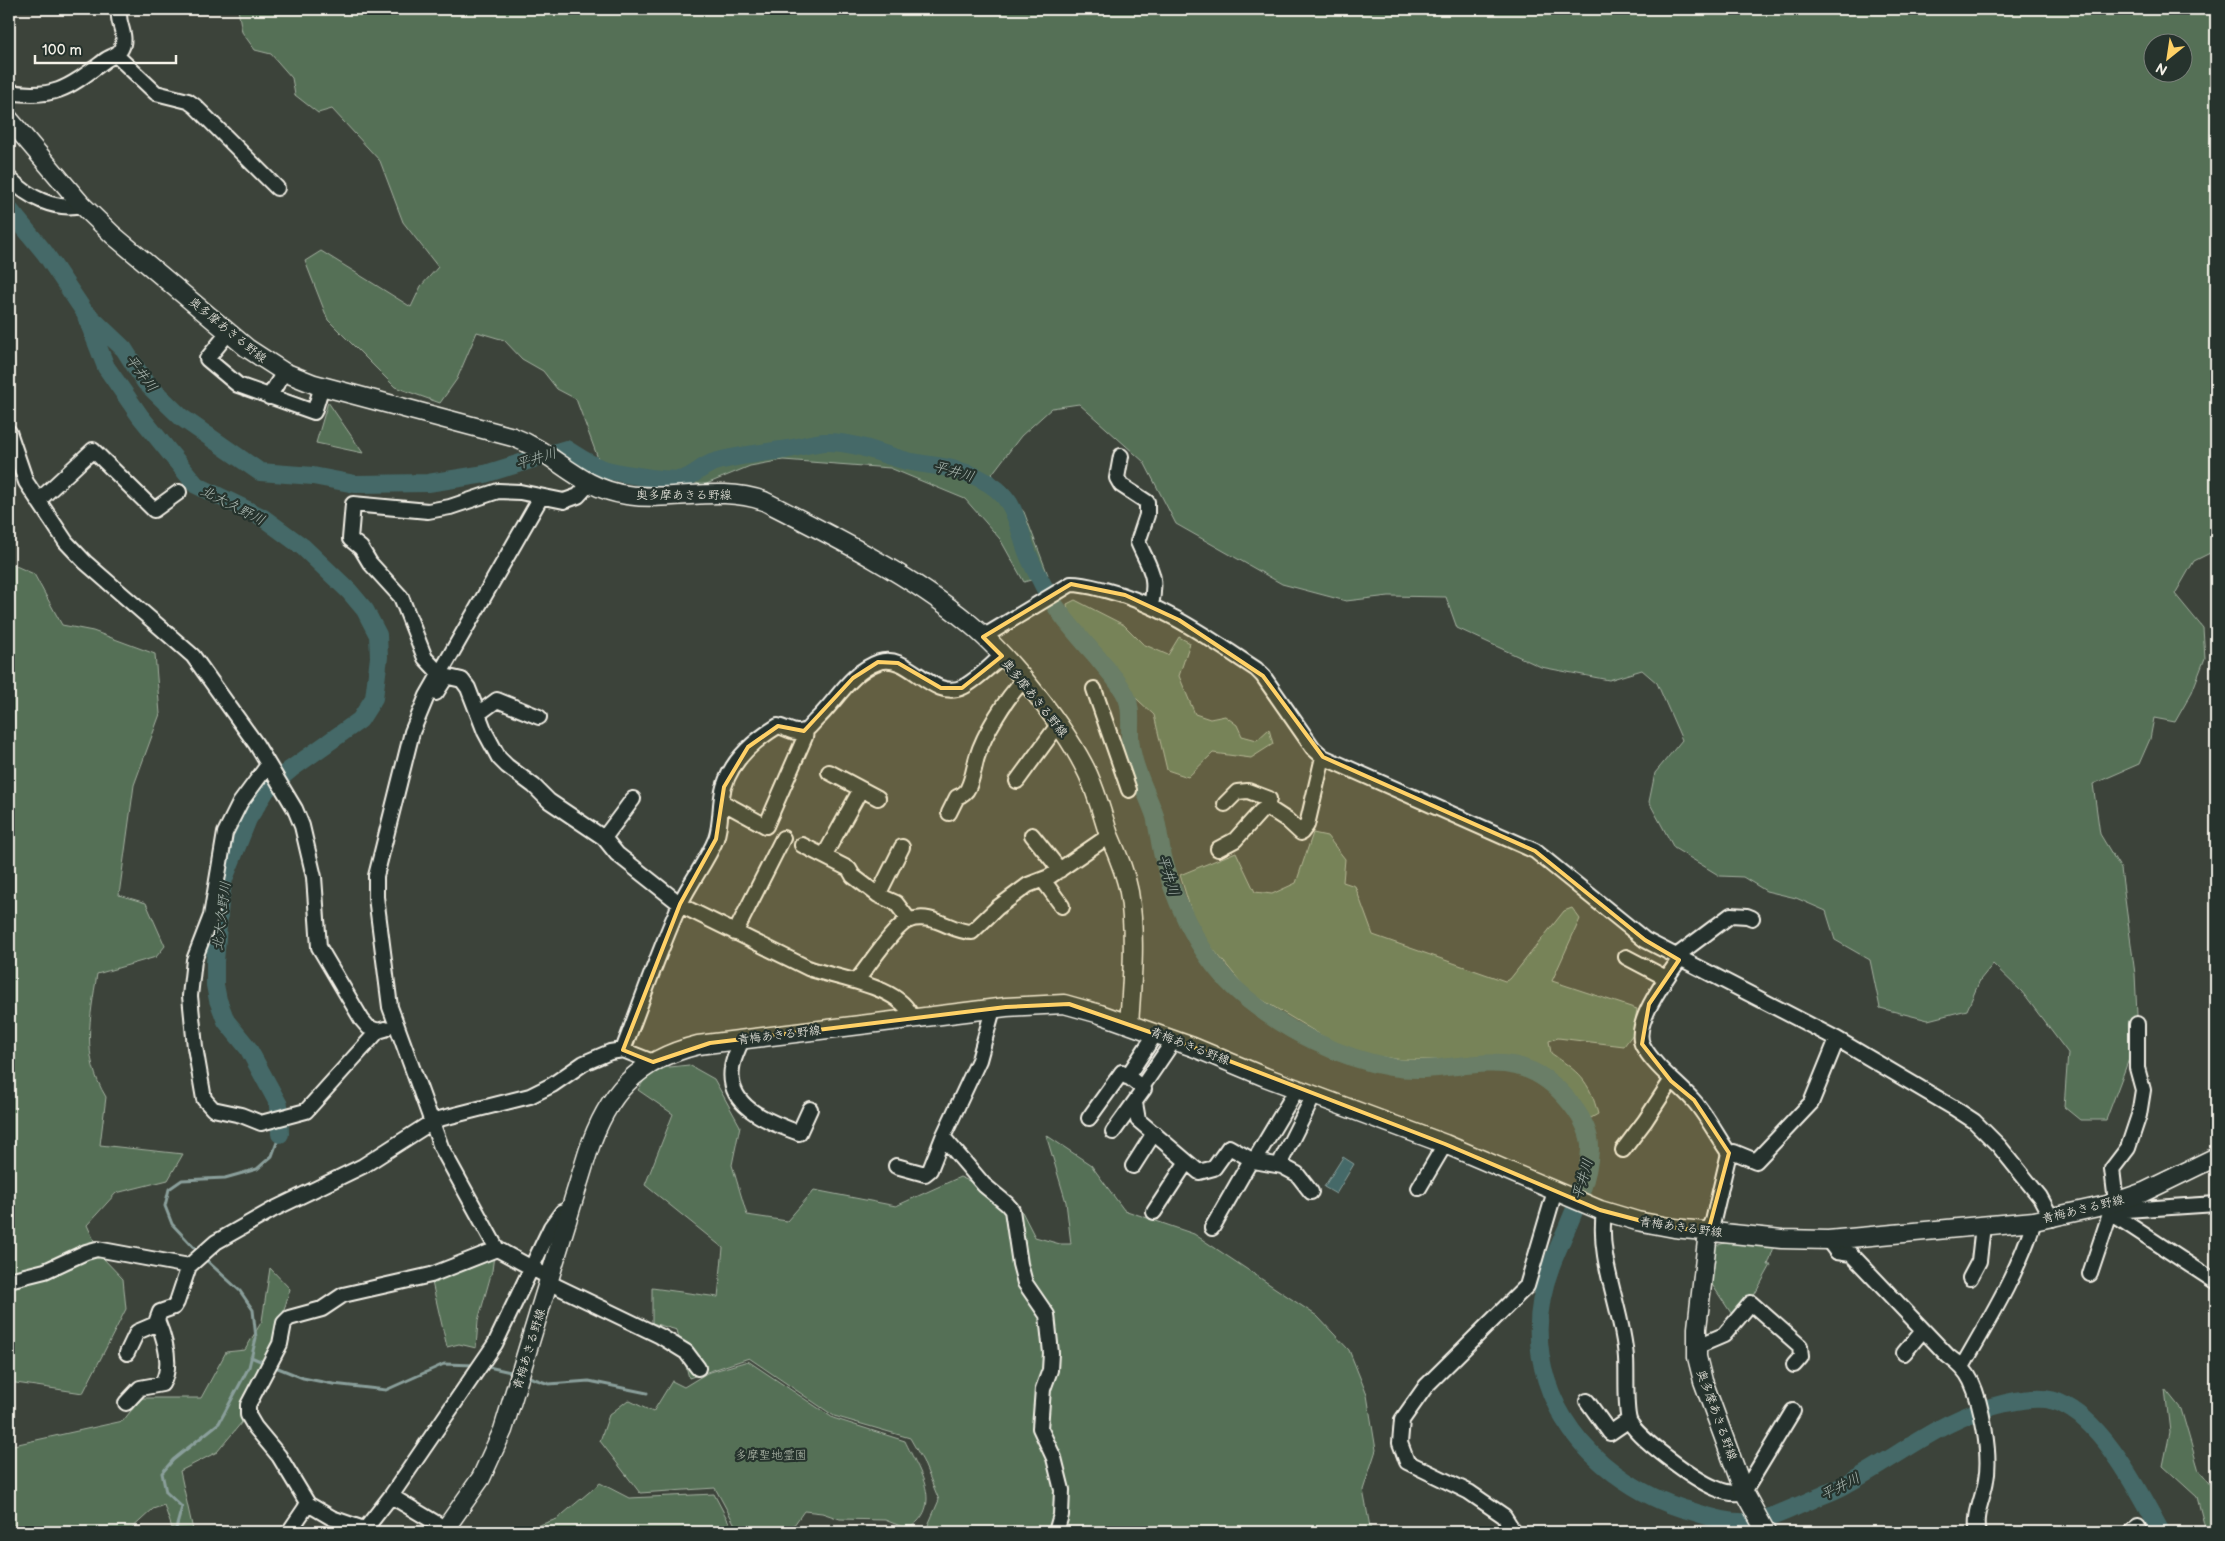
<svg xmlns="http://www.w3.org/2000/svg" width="2225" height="1541" viewBox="0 0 2225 1541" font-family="'Balsamiq Sans','Klee One',sans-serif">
  <rect width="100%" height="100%" fill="#3c433a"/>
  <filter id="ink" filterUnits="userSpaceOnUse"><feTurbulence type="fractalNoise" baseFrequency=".02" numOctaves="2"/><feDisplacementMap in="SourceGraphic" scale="10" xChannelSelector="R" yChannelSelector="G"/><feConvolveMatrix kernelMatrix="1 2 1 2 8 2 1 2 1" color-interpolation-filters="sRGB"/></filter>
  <g filter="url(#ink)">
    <path fill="#557057" stroke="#a4b0a0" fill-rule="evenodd" d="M238,9H2216V550L2194,561L2175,594L2203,628L2205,658L2192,692L2175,722L2154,718L2150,739L2139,764L2093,784L2100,834L2121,869L2135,974L2138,1035L2106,1120H2080L2064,1107L2068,1053L2022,992L1993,964L1980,980L1967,1010L1928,1020L1880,1008L1870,960L1835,940L1826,911L1796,898L1766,891L1743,877L1720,876L1674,848L1649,802L1655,773L1682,740L1657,683L1642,670L1609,680L1541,667L1457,628L1446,597L1389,596L1346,601L1282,584L1176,524L1144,462L1079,404L1052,408L1021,436L992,474L1024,512L1048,575L1024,582L1000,539L965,499L890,468L783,460L750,466L704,485L599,461L576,399L557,389L543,371L522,359L504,340L477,332L457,379L440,403L395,387L328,320L305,261L321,251L411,307L421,286L438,267L403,222L380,161L332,109L318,113L295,95L292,78L271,54L255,50L242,32ZM2152,42H2182V72H2152Z
      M328,402L363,453L316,443Z
      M9,563L34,574L62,625L93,631L155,654L160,714L134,785L119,895L146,903L165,946L156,957L97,974C90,1018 81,1056 106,1097L100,1145L183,1154L168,1180L116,1193L87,1225L101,1256L123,1279L126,1309L83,1393L9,1382Z
      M1075,600L1124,625L1143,644L1168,655L1179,637L1190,643L1179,676L1195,714L1210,719L1225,716L1237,725L1242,736L1257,740L1269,729L1273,744L1251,758L1213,753L1188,777L1167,770L1154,715L1124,687L1068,611L1067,604Z
      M1313,833L1327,836L1345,859L1343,882L1355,886L1373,935L1505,981L1510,979L1564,911L1572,908L1580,919L1552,981L1637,1009L1633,1034L1624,1046L1558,1038L1549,1041L1551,1053C1579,1073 1589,1079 1598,1114L1591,1118L1551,1076L1492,1060H1403L1349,1052L1249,992L1197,930L1180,875L1236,852L1255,892L1272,894L1296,883Z
      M689,1065L714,1079L740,1126L732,1165L747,1215L787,1221L814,1190L896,1206L960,1177L1017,1202L1035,1237L1060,1244H1071L1066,1202L1046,1135L1091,1165L1124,1210L1194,1234L1317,1316L1349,1350L1367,1395L1376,1450L1363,1490L1371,1532H925L939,1500L923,1461L910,1438L834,1416L749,1358L689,1378L677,1330L652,1323V1288L718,1297L723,1248L645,1185L673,1114L638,1090L651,1069Z
      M1728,1242L1774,1247L1768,1265H1771L1751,1301L1735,1319L1709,1280L1715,1246Z
      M494,1255L492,1271L478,1321L476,1348L459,1344L447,1347L431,1278Z
      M270,1268L290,1289L276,1339L259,1377L244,1394L242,1422L217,1452L180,1471L193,1530L172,1528L164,1505L153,1509L128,1532H9V1446L123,1421L141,1398H201L226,1352L245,1350L262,1321Z
      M748,1361L833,1418L905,1441C919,1471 945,1506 908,1529L885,1520L840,1519L822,1513L804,1511L789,1532H739L715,1488L640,1493L600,1441L609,1415L628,1400L653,1412L672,1381L684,1387L707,1373Z
      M2165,1389L2181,1409L2199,1471L2216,1492V1532H2206L2197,1497L2163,1466L2170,1432Z
      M600,1483L629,1498L714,1494L734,1532H519L557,1519Z"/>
    <path fill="#446967" stroke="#8a9f9b" d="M1343,1157L1354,1164L1336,1194L1324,1187Z"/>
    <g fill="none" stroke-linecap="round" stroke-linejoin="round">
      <path stroke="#8a9f9b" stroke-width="3" d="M198,1252L172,1224L165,1206L169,1189L182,1180L225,1178L257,1169L272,1156L280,1134
        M251,1357L265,1363
        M273,1366L303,1378L333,1384L386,1390L444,1364L476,1365
        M484,1366L515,1373
        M526,1376L549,1384L589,1381L647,1393
        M175,1532L182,1507L166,1492L162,1473L173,1460L219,1423L249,1367L256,1338L253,1310L240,1291L204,1258"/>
      <path stroke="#446967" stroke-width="18" d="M9,209L45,253L84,311L124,349L145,382L181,417L260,472L313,476L355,484L428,483L485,474L566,449C576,455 587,463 598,467C612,473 669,482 683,479C694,476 703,465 715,462C739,455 764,453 788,449C800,447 812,443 824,442C853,441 880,454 907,461C931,466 957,467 979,478C1012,494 1015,513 1025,546C1028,557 1034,568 1040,579C1054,609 1076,633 1098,658C1107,670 1121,683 1127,698C1133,713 1128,731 1131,746C1134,770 1147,793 1155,816C1159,832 1160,848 1165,864C1179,914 1206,966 1247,999C1287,1031 1340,1058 1390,1067C1460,1079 1517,1033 1572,1105C1582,1118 1591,1133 1590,1150C1588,1189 1565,1229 1551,1266C1521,1345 1548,1423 1614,1473C1637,1490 1664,1504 1691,1511C1710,1517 1731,1524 1751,1522C1771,1519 1790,1509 1809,1501C1820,1496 1832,1492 1843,1486C1901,1456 1940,1418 2006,1403C2027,1399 2047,1395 2066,1406C2105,1426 2140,1493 2161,1532
        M86,316L106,367L140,416L196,485L262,517L303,547L349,591L365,610L378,635L379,657L374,698L360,720L291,769L267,789L248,819L224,879L220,901L215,962V985L218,1000L226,1021L248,1048L279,1105L280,1134"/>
      <g stroke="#f4f1e8" stroke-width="18">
        <path id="minor" d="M116,55L156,93L188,101L195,106L277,188
          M9,92C55,99 68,88 103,62C108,57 118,56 121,49C129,35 115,22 120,9
          M9,178C28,197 54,211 82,205
          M228,333L207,359L238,385L314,412L322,386
          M269,397L284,372
          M9,432L26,482L66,542L85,562L193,656L256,744L295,809L302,826L314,877L319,947L362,1020L368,1027L378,1031
          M1121,456L1117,478L1121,485L1147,502V515L1138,542C1149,568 1158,574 1151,605
          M541,497L427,696L412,732L376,876V897L390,1007L441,1147L497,1249L543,1274L554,1285L660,1336L686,1352L698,1368
          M38,501L93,450L154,510L179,492
          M983,637L1071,584C1083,584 1093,587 1105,590C1161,604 1207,637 1256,669L1263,676L1313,748L1323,757L1535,851L1645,940L1837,1039L1954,1108L1974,1121L1999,1146L2040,1197L2052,1219
          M439,673L425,658L401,597L370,563L361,548L350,539L353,504L428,511L450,507L498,491L520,492L564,501L578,496L589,484
          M1094,689L1129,790
          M436,693L445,679L449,677L462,680L468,688L485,732L499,758L507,766L534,786L549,801L604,838L617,854L684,907L808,968C837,979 901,985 912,1018
          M478,714L497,700L539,717
          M268,765L240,803L225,833L211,916L194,960L190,996L195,1047L204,1099L213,1109L241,1115L261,1123L306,1111L378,1031L385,1029
          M829,772L878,798
          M1017,781L1058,725
          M722,802L766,826L805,737L806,730
          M1267,807L1287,820L1301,833L1307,825L1323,757
          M949,813L957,797C962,795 966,793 968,788C973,778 974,767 977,757C984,734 1006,698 1023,681
          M1032,835L1060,870
          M604,838L633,799
          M802,845L849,869L853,876L878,895L896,903L909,920
          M1218,849L1235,840L1261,811L1267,807L1269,799L1248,791L1237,792L1225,804
          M824,856L861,789
          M1043,880L1062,906
          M878,895L902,847
          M735,933L783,838
          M1626,957L1666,978
          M1675,957L1731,915L1747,916L1752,918
          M1679,960C1667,977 1631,1025 1643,1046C1655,1067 1676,1082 1692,1099C1705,1112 1718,1138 1729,1153L1713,1221L1708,1232
          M857,980C868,967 895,924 910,920C915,918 924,918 929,919C945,922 956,932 972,932L997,908L1028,885L1049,877L1110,835
          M993,1009L979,1060L943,1137L984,1185L1007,1204L1012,1210L1020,1264L1025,1283L1047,1315L1051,1353L1050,1370L1043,1389L1040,1428L1054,1458L1062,1490L1061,1515L1056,1532
          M742,1039C739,1048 733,1058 732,1068C726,1108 770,1122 799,1133L810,1109
          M623,1050C642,1001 659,950 681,902C691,881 707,861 716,839C722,822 719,804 724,787C732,759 755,740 778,726C787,728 795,735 804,731C808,730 812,724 815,721C836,702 850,672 879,662C909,652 932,702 963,687C977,680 990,666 1002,656
          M1127,1077L1156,1033
          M1142,1087L1174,1040
          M1135,1103L1138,1120L1199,1172L1214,1168L1229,1147L1254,1161L1282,1166L1297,1174L1311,1192
          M1089,1118L1122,1072L1144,1089L1113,1132
          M1623,1150L1645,1121L1671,1081
          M1729,1153L1734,1152L1756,1161L1811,1103L1837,1039
          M1254,1161L1297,1089
          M896,1166L925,1174L930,1170L943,1137
          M1133,1166L1154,1133
          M1282,1166V1159L1314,1095
          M1419,1188L1445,1144
          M2116,1202L2112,1169L2128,1148L2139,1115L2143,1090L2137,1068V1024
          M2110,1209L2120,1219L2216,1282
          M1154,1212L1186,1163
          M1604,1212C1597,1261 1623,1310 1626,1358C1627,1373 1625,1407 1629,1420C1635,1437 1697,1481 1715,1488C1724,1492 1735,1495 1744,1492L1793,1411
          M1212,1228L1251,1160
          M1828,1240L1837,1252L1851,1254L1948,1356C1958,1363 1966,1370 1971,1381C1982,1404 1991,1455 1986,1480C1984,1496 1973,1516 1978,1532
          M2090,1274L2111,1211L2216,1204
          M1970,1278L1979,1261L1983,1226
          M9,1280L45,1271L86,1252L97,1249L189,1266
          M1696,1347L1724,1335L1751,1303L1800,1346L1801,1357L1794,1365
          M127,1353L137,1332L158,1323
          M1904,1353L1923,1330
          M1962,1367C1989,1320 2018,1273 2034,1221
          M1587,1401L1610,1433L1629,1420
          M126,1403L140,1388L162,1384C173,1365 165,1339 157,1320L160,1312L174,1307L177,1302L189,1266L216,1242L274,1209L363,1166L435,1120L530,1096L552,1085L584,1063L610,1052L623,1050L653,1062
          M391,1496L446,1529
          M289,1532L308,1504
          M363,1532L391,1496L495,1344L551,1227L562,1212L570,1209
          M373,1532L332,1518L308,1504L279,1456L255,1427L248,1415V1405L280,1344L284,1323L289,1318L322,1309L343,1295L431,1275L497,1249
          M1514,1532L1504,1516L1469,1492L1407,1462L1400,1443L1402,1420L1426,1386L1527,1286L1555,1191
          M2132,1532L2138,1527"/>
      </g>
      <g stroke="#f4f1e8" stroke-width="21">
        <path id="major" d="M9,119L82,205L113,235L247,348L284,372L314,384L513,437C556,453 578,488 627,495C673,502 719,485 764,501C831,535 911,575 969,623C1009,656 1066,727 1088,774C1097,794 1102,814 1109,835C1117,854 1125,871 1129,892C1136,932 1132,983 1129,1024
          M1708,1232L1697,1328V1357L1703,1381L1744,1492L1766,1532
          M443,1532L481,1478L503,1430L588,1152C607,1094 637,1060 698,1045L1006,1007L1064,1004L1100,1014L1193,1047L1265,1077L1445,1144L1600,1210L1637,1221L1674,1228L1782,1239L1828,1240L2034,1221L2107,1205L2144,1192L2216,1157"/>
      </g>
      <use href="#minor" stroke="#26332d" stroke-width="14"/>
      <use href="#major" stroke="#26332d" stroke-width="18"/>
    </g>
  </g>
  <path fill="#ffd166" fill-opacity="0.2" stroke="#ffd166" stroke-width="4" stroke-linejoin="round" d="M1071,584L1125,595L1179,620L1263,676L1323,757L1535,851L1645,940L1679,960L1649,1004L1642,1044L1671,1081L1694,1100L1729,1153L1708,1232L1657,1225L1600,1210L1445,1144L1193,1047L1069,1004L1006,1007L710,1043L653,1062L623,1050L680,904L716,839L724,787L748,747L778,726L804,731L853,678L878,662L898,663L941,688H962L1002,656L983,637Z"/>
  <g text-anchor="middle" stroke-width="4.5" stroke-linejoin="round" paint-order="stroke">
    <g font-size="12" fill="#f4f1e8" stroke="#26332d">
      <text transform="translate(228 330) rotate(39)" y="4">奥多摩あきる野線</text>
      <text x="684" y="499">奥多摩あきる野線</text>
      <text transform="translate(1035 698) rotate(51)" y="4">奥多摩あきる野線</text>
      <text transform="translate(779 1035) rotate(-7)" y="4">青梅あきる野線</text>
      <text transform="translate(1190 1046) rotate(21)" y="4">青梅あきる野線</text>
      <text transform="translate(2083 1209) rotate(-14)" y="4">青梅あきる野線</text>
      <text transform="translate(1681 1227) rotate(8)" y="4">青梅あきる野線</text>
      <text transform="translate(529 1349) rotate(-73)" y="4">青梅あきる野線</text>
      <text transform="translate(1717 1415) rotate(70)" y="4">奥多摩あきる野線</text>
    </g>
    <g font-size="12" fill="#b4bdae" stroke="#26332d">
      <text x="771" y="1459">多摩聖地霊園</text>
    </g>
    <g font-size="14" font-style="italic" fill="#aebbb4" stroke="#26332d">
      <text transform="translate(142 373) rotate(53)" y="5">平井川</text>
      <text transform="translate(536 458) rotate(-17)" y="5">平井川</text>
      <text transform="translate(954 471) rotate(16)" y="5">平井川</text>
      <text transform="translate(233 505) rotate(27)" y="5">北大久野川</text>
      <text transform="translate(1169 875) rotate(73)" y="5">平井川</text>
      <text transform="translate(221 916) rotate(-83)" y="5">北大久野川</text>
      <text transform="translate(1582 1179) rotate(-74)" y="5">平井川</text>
      <text transform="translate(1840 1486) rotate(-27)" y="5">平井川</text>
    </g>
  </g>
  <rect width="2225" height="1541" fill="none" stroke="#26332d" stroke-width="30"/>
  <rect x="15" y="15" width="2195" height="1511" fill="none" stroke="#f4f1e8" stroke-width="2" filter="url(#ink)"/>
  <g transform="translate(2168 58) rotate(210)"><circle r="24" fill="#26332d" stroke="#787f78"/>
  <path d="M0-4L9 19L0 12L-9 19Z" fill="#ffd166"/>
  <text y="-8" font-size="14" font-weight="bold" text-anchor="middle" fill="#f4f1e8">N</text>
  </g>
  <path d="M35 55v8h141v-8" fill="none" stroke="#f4f1e8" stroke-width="2.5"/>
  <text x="42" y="55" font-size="15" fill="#f4f1e8" stroke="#26332d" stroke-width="4" paint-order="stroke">100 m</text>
</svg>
